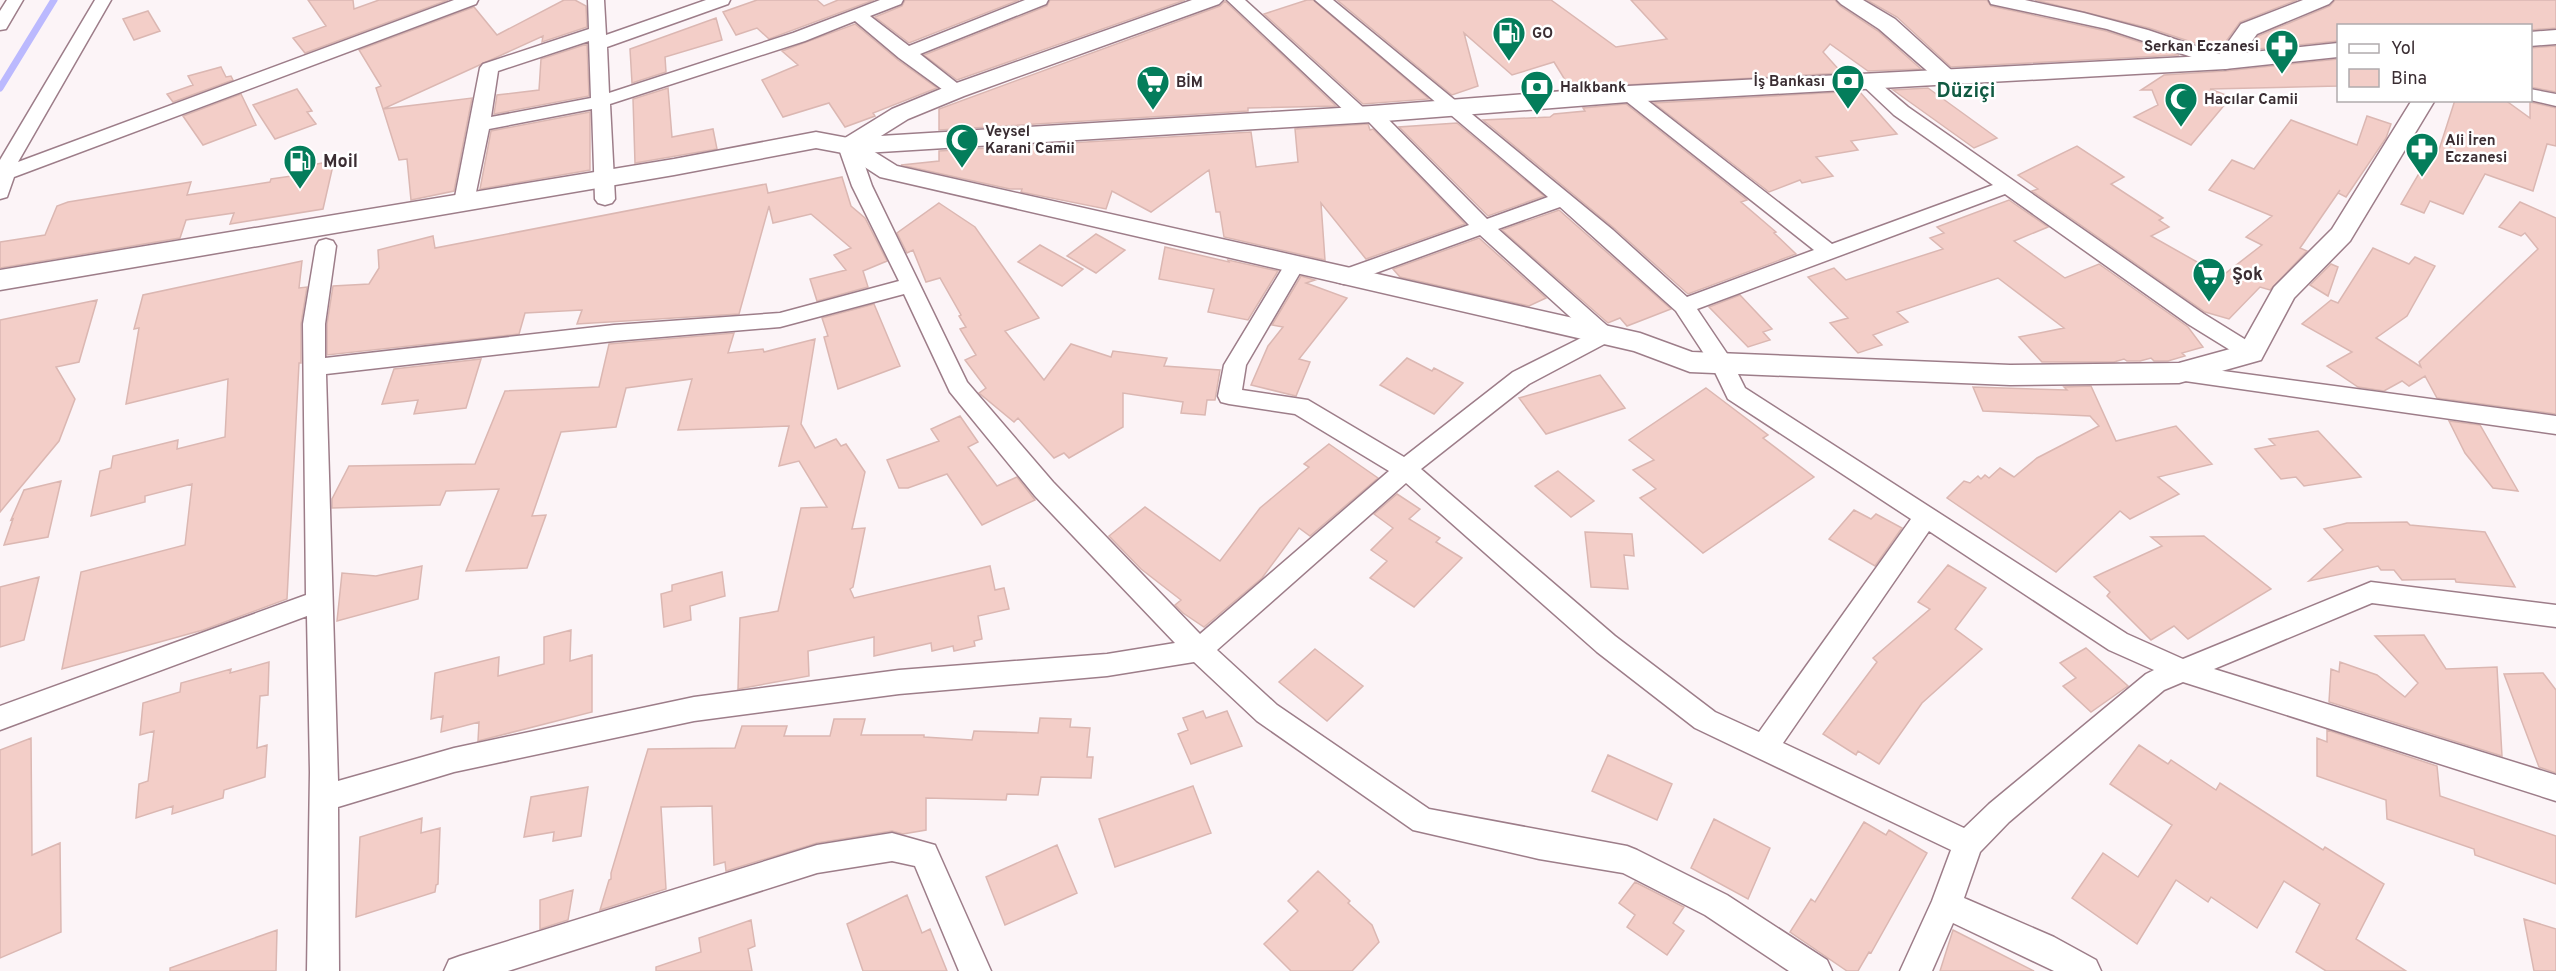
<svg xmlns="http://www.w3.org/2000/svg" width="2556" height="971" viewBox="0 0 2556 971" font-family="Overpass,sans-serif">
  <rect width="100%" height="100%" fill="#fcf4f7"/>
  <g fill="none" stroke-linecap="round" stroke-linejoin="round">
    <path stroke="#bbb9fe" stroke-width="7" d="M0,88L54,0"/>
  </g>
  <path fill="#f3cec8" stroke="#dbb7b2" stroke-width="1.5" d="M308,0H353L354,9L379,0H448L305,53L293,38L326,26Z
    M564,0H575L586,6L587,27L542,42L543,36L383,109L376,88L381,86L359,50L474,7L497,35Z
    M757,0H817L824,6L838,0H874L769,39L757,28L736,35L723,12Z
    M905,0H1019L909,43L875,17L902,6Z
    M1050,0H1185L957,80L924,55L1047,6Z
    M1307,0H1313L1429,99L1363,104L1264,14Z
    M1337,0H1551L1616,47L1667,39L1631,0H1835L1840,6L1878,31L1921,69L1868,71L1830,44L1823,52L1842,73L1570,88L1554,62L1512,75L1464,33L1478,86L1452,95Z
    M1867,0H1987L1991,6L2106,31L2179,55L1951,67L1897,17Z
    M2035,0H2297L2240,22L2219,51L2149,28Z
    M2335,0H2556V28L2530,30V26H2338V41L2248,50L2258,36L2330,6Z
    M1225,1L1336,106L1248,108V111L939,130V109L1220,6Z
    M148,11L160,31L134,40L123,19Z
    M716,18L722,40L665,57L666,72L632,83L630,49Z
    M855,24L898,60L937,88L873,113L875,116L845,127L829,103L783,117L762,80L798,65L782,51Z
    M587,44L589,96L494,114L497,95L539,90L541,59Z
    M2556,46V92L2530,87V48Z
    M2338,59V86L2210,89L2231,97L2191,145L2134,117L2158,105L2152,90H2141L2164,75L2225,71Z
    M221,67L226,77L231,76L233,80L173,102L167,94L193,85L188,76Z
    M668,88L672,137L713,129L717,149L635,163L633,99Z
    M1928,88L1997,138L1974,148L1893,90Z
    M297,89L312,111L307,112L316,124L275,139L253,105Z
    M1859,91L1897,134L1851,141L1858,150L1816,157L1833,176L1802,183L1800,180L1769,192L1654,103Z
    M241,94L256,125L203,145L183,116Z
    M472,98L454,191L411,200L407,159L399,160L383,109Z
    M2455,100H2505L2530,118V102L2556,108V146L2547,144L2533,191L2485,174L2463,214L2430,201L2424,213L2401,204L2431,153L2437,156Z
    M1626,104L1747,200L1741,202L1776,232L1774,233L1796,254L1688,294L1614,228L1483,120L1550,117L1554,114L1585,111L1583,108Z
    M590,112V170L480,189L491,131Z
    M2367,116L2391,124L2386,138L2346,197L2338,193L2340,190L2300,248L2307,251L2270,290L2260,287L2229,319L2205,312L2032,191L2038,189L2018,175L2077,146L2124,177L2111,184L2163,218L2159,220L2169,227L2151,236L2222,276L2262,245L2246,237L2272,216L2209,190L2232,160L2254,169L2291,120L2357,145Z
    M1457,123L1544,196L1488,216L1399,127Z
    M1368,124L1370,130L1373,129L1465,224L1366,259L1321,203L1325,260L1224,237L1220,212H1216L1209,170L1151,212L1112,191L1106,209L1021,192L1022,189H1010L901,165L939,161V151L1251,132L1256,167L1298,162L1295,129Z
    M334,161L323,209L230,224L234,213L186,220L180,238L0,268V242L45,235L57,206L68,202L191,182L187,195L270,182L271,179L299,175L294,168Z
    M842,177L851,206L865,218L887,261L863,271L868,287L817,301L810,279L846,270L834,255L851,248L811,214L773,223L769,206L739,314L577,324L582,310L525,313L519,334L327,355V324L333,286L369,284L379,268L378,250L433,236L435,248L766,184L768,193Z
    M2009,200L2048,227L2014,241L2065,278L2099,264L2188,327L2203,347L2182,353L2185,356L2168,361H2154L2151,358L2140,361H2127L2124,359L2114,362H2042L2019,337L2064,328L1998,278L1897,312L1908,322L1873,335L1882,345L1858,353L1830,323L1848,318L1808,277L1834,268L1846,280L1943,249L1930,238L1944,233L1937,227Z
    M2520,202L2556,218V414L2437,398L2425,376L2409,386L2402,381L2384,391L2358,387L2327,366L2352,352L2302,324L2331,300L2338,303L2373,248L2409,264L2415,257L2435,266L2407,316L2376,338L2421,367L2419,362L2538,249L2525,233L2521,236L2499,227Z
    M939,203L975,227L1039,318L1005,331L1044,380L1071,344L1111,357L1113,351L1167,358L1164,366L1220,370L1215,400H1207L1205,415L1181,413L1183,402L1123,393V427L1069,458L1064,453L1054,458L1018,418L1014,422L979,393L986,388L965,360L976,355L960,329L966,327L959,316L961,315L940,278L926,282L913,250L907,253L897,233Z
    M1559,210L1671,309L1627,326L1620,318L1608,323L1502,230Z
    M1096,234L1125,250L1096,273L1067,256Z
    M1479,238L1546,298L1529,306L1400,277L1393,269Z
    M1040,245L1083,269L1062,286L1018,262Z
    M1165,247L1229,262L1228,260L1278,271L1248,320L1208,312L1214,289L1159,279Z
    M302,261L299,288L307,287L301,324V363H299L287,599L203,630L62,669L81,572L185,545L192,484L145,496V502L91,516L100,471L111,468L113,456L178,440L177,449L225,437L228,379L126,404L139,328L134,329L143,295Z
    M2331,264L2338,267L2328,296L2310,285Z
    M1301,276L1315,280L1306,283L1347,298L1299,359L1310,362L1296,396L1251,385L1268,346L1283,327L1272,325Z
    M1740,295L1772,329L1763,332L1770,340L1748,347L1709,307Z
    M97,300L79,362L56,367L75,399L59,441L0,512V320Z
    M874,304L900,366L838,389L824,337L828,336L822,318Z
    M734,333L728,353L763,349L764,352L815,339L801,424L815,448L836,439L841,446L846,444L865,472L852,529L865,528L853,587L850,589L854,598L990,566L995,590L1004,588L1009,609L978,616L982,639L974,641L975,646L954,651L953,646L932,651L931,643L874,656V637L808,651L809,676L738,689L740,618L778,611L801,508L827,507L799,461L779,466L789,426L678,430L692,379L626,388L616,427L561,432L532,516L546,515L527,568L466,571L499,489L446,491L440,505L332,508V499L349,466L475,464L505,391L599,387L609,344Z
    M1407,358L1432,371L1434,368L1463,383L1434,414L1380,385Z
    M481,359L466,408L414,414L418,400L382,404L394,369Z
    M1600,375L1625,408L1546,434L1519,398Z
    M2091,386L2116,441L2176,426L2212,464L2158,477L2179,494L2130,519L2120,511L2056,572L1947,498L1964,481L1970,483L1978,476L1981,479L1985,475L1989,478L2000,468L2014,477L2037,458L2099,426L2090,416L1983,411L1973,387L2067,390L2064,387Z
    M1706,388L1768,435L1763,438L1814,477L1703,553L1640,498L1656,489L1633,470L1654,460L1629,440Z
    M960,416L978,442L968,447L997,486L1017,477L1035,500L982,525L947,474L908,488H899L887,460L939,441L931,429Z
    M2449,421L2480,425L2518,491L2493,488L2465,453Z
    M2318,431L2361,477L2304,486L2296,477L2281,479L2255,449L2275,445L2269,439Z
    M1329,444L1378,478L1310,536L1299,528L1262,578L1204,627L1183,613L1175,605L1181,600L1141,569L1109,536L1145,507L1220,561L1260,508L1309,467L1304,464Z
    M1558,471L1594,501L1571,517L1535,486Z
    M61,481L48,537L4,545L13,519L11,520L24,490Z
    M1397,494L1420,509L1409,519L1440,538L1436,542L1462,558L1414,607L1370,578L1387,561L1371,550L1393,528L1374,514Z
    M1854,510L1871,519L1876,514L1902,528L1875,566L1829,539Z
    M2407,522L2410,525L2485,532L2515,587L2456,582L2455,579L2402,580L2394,570H2381L2378,566L2309,581L2343,550L2324,529L2347,523Z
    M1585,532L1632,534L1634,556L1624,555L1628,589L1591,587Z
    M2204,536L2271,589L2188,639L2174,626L2151,640L2107,596L2110,592L2094,577L2162,546L2151,537Z
    M1948,565L1986,588L1955,629L1982,649L1922,703L1879,764L1858,751L1856,755L1823,734L1877,662L1873,658L1930,609L1918,602Z
    M422,566L418,599L337,621L342,573L376,576Z
    M722,572L725,596L690,606L691,620L664,627L661,594L672,591V585Z
    M39,577L24,640L0,647V587Z
    M571,630L570,661L592,655V712L478,741L479,722L441,732L443,716L431,719L435,673L499,657L498,676L544,664V637Z
    M2424,635L2446,669L2497,667L2502,756L2329,702L2331,669L2339,672L2340,662L2377,675L2405,697L2418,683L2375,636Z
    M2086,648L2128,686L2091,712L2063,686L2076,678L2060,663Z
    M1315,649L1363,686L1327,721L1279,682Z
    M269,662L268,695L260,696L257,748L267,745L265,777L224,790L223,798L172,814L173,806L136,818L139,784L148,781L154,731L140,735L143,703L180,692L181,683L231,669L230,673Z
    M2543,673L2556,690V773L2539,767L2504,674Z
    M1203,711L1206,718L1227,711L1242,746L1191,764L1178,734L1188,730L1183,718Z
    M1040,718L1071,719L1070,727L1090,728L1087,757H1093L1091,778L1041,777L1038,795L1007,794L1006,800L926,798V830L903,834L892,831L817,843L726,871L725,862L714,865L712,806L661,807L666,889L600,910L609,880L611,879V873L648,749L735,748L742,726H787L784,736H830L834,719H865L861,735H924V737L972,740L974,731L1038,733Z
    M2327,730L2437,766L2440,796L2556,836V884L2475,855L2474,849L2387,819L2386,800L2317,776V738L2327,742Z
    M31,738L32,855L60,843L61,932L0,958V750Z
    M2139,745L2168,764L2171,760L2216,790L2220,783L2323,850L2325,847L2384,884L2356,939L2406,971H2326L2296,952L2320,904L2284,881L2257,928L2211,897L2208,902L2176,880L2137,944L2072,898L2103,853L2138,877L2172,825L2110,784Z
    M1608,755L1672,784L1657,820L1592,791Z
    M1193,786L1211,833L1115,867L1099,819Z
    M588,787L581,836L553,841L554,832L524,837L531,797Z
    M422,818L421,833L440,828L438,884L436,885L435,892L356,917L360,837Z
    M1714,819L1770,848L1748,899L1691,868Z
    M1864,822L1886,835L1889,830L1927,853L1871,953L1869,952L1858,971H1847L1790,932L1811,899L1815,902Z
    M1057,845L1077,893L1005,925L986,877Z
    M1318,871L1350,901L1348,903L1372,925L1379,942L1352,971H1291L1264,944L1298,911L1288,901Z
    M1635,882L1684,907L1673,923L1684,931L1667,955L1627,927L1635,915L1619,903Z
    M573,890L568,920L540,929V900Z
    M907,895L922,933L930,929L947,971H863L847,924Z
    M2524,919L2556,929V971H2534Z
    M751,920L755,946L748,949L752,971H656V967L701,952L699,938Z
    M277,930L276,971H170V968Z
    M1953,930L2034,971H1940Z"/>
  <g fill="none" stroke-linecap="round" stroke-linejoin="round">
    <g stroke="#9d7d89" stroke-width="3">
      <path id="minor" d="M7,0H23L6,29L0,30V11Z
        M95,0H111L18,162L454,0H478L476,4L14,177L7,197L0,199V160Z
        M588,0H604L606,35L706,0H730L728,4L607,47L609,93L793,33L880,0H903L901,4L870,16L909,46L1025,0H1048L1046,4L920,54L962,87L965,91L962,95H950L899,58L855,21L805,41L610,104L615,199L612,203L605,205L598,203L595,199L592,109L489,129L474,202L471,206L464,208L457,206L454,202L480,68L483,64L589,29ZM589,41L591,98L491,117L498,71Z
        M1227,0H1245L1366,110H1379L1487,219L1548,197L1315,0H1333L1613,230L1687,297L1814,250L1622,98L1619,94L1622,90H1634L1832,244L1993,185L1894,115L1859,82L1862,78H1874L1908,107L2204,314L2259,348L2262,353L2259,358L2251,361L2243,358L2188,324L2005,194L1697,309L1730,358L1745,388L2127,634L2183,659L2371,582L2556,605V627L2372,603L2214,669L2556,775V801L2183,682L2164,690L2009,822L1980,852L1964,898L2054,937L2096,960L2101,971H2054L1953,923L1932,971H1900L1932,901L1951,850L1695,728L1597,652L1406,483L1217,650L1277,705L1429,809L1627,846L1637,850L1727,895L1827,960L1832,971H1789L1705,915L1623,873L1539,859L1413,830L1257,721L1194,662L1107,676L899,694L694,721L454,772L338,807L339,971H307L310,772L307,616L0,730V706L306,595L303,324L316,246L319,241L326,239L333,241L336,246L325,324V358L614,325L780,313L899,281L852,186L838,146L841,142H855L858,146L872,186L967,382L1053,482L1200,634L1389,471L1295,414L1229,404L1221,402L1218,396L1224,365L1287,261L1294,259L1301,261L1304,266L1246,365L1242,390L1308,400L1404,457L1513,372L1589,334L1480,235L1351,282L1344,284L1337,282L1334,277L1337,272L1469,225L1365,118H1352ZM1560,207L1676,311L1712,366L1728,399L1911,519L1759,732L1715,712L1615,636L1421,469L1529,384L1612,340L1615,335L1612,330L1498,229ZM904,294L950,392L1035,496L1175,643L1107,654L899,670L694,697L454,748L338,781L326,374L614,341L780,327ZM1929,531L2109,650L2154,670L2146,674L1989,804L1964,828L1783,743Z
        M1989,0H2025L2084,13L2148,30L2231,58L2234,62L2231,66H2219L2107,29L1991,4Z
        M2530,89L2556,94V106L2530,100Z
        M2179,365L2556,416V434L2171,379L2168,373L2171,367Z
        M892,833L935,845L991,971H959L915,866L892,861L817,873L508,971H444L449,960L460,956L817,845Z"/>
    </g>
    <g stroke="#9d7d89" stroke-width="3">
      <path id="tertiary" d="M1192,0H1223L1219,4L964,96L908,119L865,146L897,166L1640,333L1692,352L2010,365L2179,363L2241,346L2274,287L2332,229L2412,100H2435L2350,241L2294,298L2261,360L2179,383L2010,385L1690,372L1634,351L880,177L840,151L836,146L840,141L892,109L948,86Z
        M1837,0H1863L1895,19L1959,77L1956,82L1948,84L1940,82L1879,29L1841,4Z
        M2303,0H2333L2329,4L2257,34L2233,67L2225,69L2217,67L2214,62L2241,24Z"/>
    </g>
    <g stroke="#9d7d89" stroke-width="3">
      <path id="secondary" d="M2556,30V44L2530,46V32Z
        M2338,43V57L2225,69L1628,102L1372,122L848,154L816,148L674,175L0,290V270L674,159L816,132L848,138L1372,106L1628,86L2225,55Z"/>
    </g>
    <use href="#minor" fill="#fff" fill-rule="evenodd"/>
    <use href="#tertiary" fill="#fff" fill-rule="evenodd"/>
    <use href="#secondary" fill="#fff" fill-rule="evenodd"/>
  </g>
  <defs>
    <g id="fuel-pin" transform="scale(1.725)"><path d="M0 17L-7.5 6A9.5 9.5 0 1 1 7.5 6Z" fill="#047d5b" stroke="#fff"/><path d="M-5.5-6h7V0h2V4h1.3V-2.5L3-4.5l.8-.8L6-3V5H2.5V1h-1V6h-7ZM-4.2-4.7v3.2H.2V-4.7Z" fill="#fff"/></g>
    <g id="pharmacy-pin" transform="scale(1.725)"><path d="M0 17L-7.5 6A9.5 9.5 0 1 1 7.5 6Z" fill="#047d5b" stroke="#fff"/><path d="M-2-6h4v4h4v4h-4v4h-4v-4h-4v-4h4Z" fill="#fff"/></g>
    <g id="bank-pin" transform="scale(1.725)"><path d="M0 17L-7.5 6A9.5 9.5 0 1 1 7.5 6Z" fill="#047d5b" stroke="#fff"/><path d="M-6-4H6V4H-6ZM0-2.3a2.3 2.3 0 1 0 0 4.6a2.3 2.3 0 1 0 0-4.6Z" fill="#fff"/></g>
    <g id="supermarket-pin" transform="scale(1.725)"><path d="M0 17L-7.5 6A9.5 9.5 0 1 1 7.5 6Z" fill="#047d5b" stroke="#fff"/><path d="M-6-5.5h2.5l.6 2H6L4.5 2H-2.5L-4.4-4H-6ZM-1.5 3.2a1.3 1.3 0 1 0 .1 0ZM3 3.2a1.3 1.3 0 1 0 .1 0Z" fill="#fff"/></g>
    <g id="mosque-pin" transform="scale(1.725)"><path d="M0 17L-7.5 6A9.5 9.5 0 1 1 7.5 6Z" fill="#047d5b" stroke="#fff"/><path d="M3.5-4.9A6 6 0 1 0 3.5 4.9A5 5 0 1 1 3.5-4.9Z" fill="#fff"/></g>
  </defs>
  <g fill-rule="evenodd">
    <use href="#fuel-pin" x="1509" y="33"/>
    <use href="#pharmacy-pin" x="2282" y="46"/>
    <use href="#bank-pin" x="1848" y="81"/>
    <use href="#supermarket-pin" x="1153" y="82"/>
    <use href="#bank-pin" x="1537" y="87"/>
    <use href="#mosque-pin" x="2181" y="99"/>
    <use href="#mosque-pin" x="962" y="140"/>
    <use href="#pharmacy-pin" x="2422" y="149"/>
    <use href="#fuel-pin" x="300" y="161"/>
    <use href="#supermarket-pin" x="2209" y="274"/>
  </g>
  <g text-anchor="middle" stroke-width="5" stroke-linejoin="round" paint-order="stroke">
    <g font-size="15" font-weight="bold" fill="#3a2d32" stroke="#fff" text-anchor="start">
      <text x="1532" y="38">GO</text>
      <text x="2259" y="51" text-anchor="end">Serkan Eczanesi</text>
      <text x="1825" y="86" text-anchor="end">İş Bankası</text>
      <text x="1176" y="87">BİM</text>
      <text x="1560" y="92">Halkbank</text>
      <text x="2204" y="104">Hacılar Camii</text>
      <text x="985" y="136">Veysel<tspan x="985" dy="17">Karani Camii</tspan></text>
      <text x="2445" y="145">Ali İren<tspan x="2445" dy="17">Eczanesi</tspan></text>
    </g>
    <g font-size="18" font-weight="bold" fill="#3a2d32" stroke="#fff" text-anchor="start">
      <text x="323" y="167">Moil</text>
      <text x="2232" y="280">Şok</text>
    </g>
    <g font-size="20" font-weight="bold" fill="#115a42" stroke="#fff">
      <text x="1966" y="97">Düziçi</text>
    </g>
  </g>
  <rect x="2337" y="24" width="195" height="78" fill="#ffffff" stroke="#b0abad" stroke-width="1.5"/>
  <rect x="2349" y="44" width="30" height="9" fill="#ffffff" stroke="#b0abad" stroke-width="1.5"/>
  <text x="2391" y="54" font-size="18" fill="#3a2d32">Yol</text>
  <rect x="2349" y="69" width="30" height="18" fill="#f3cec8" stroke="#b0abad" stroke-width="1.5"/>
  <text x="2391" y="84" font-size="18" fill="#3a2d32">Bina</text>
</svg>
